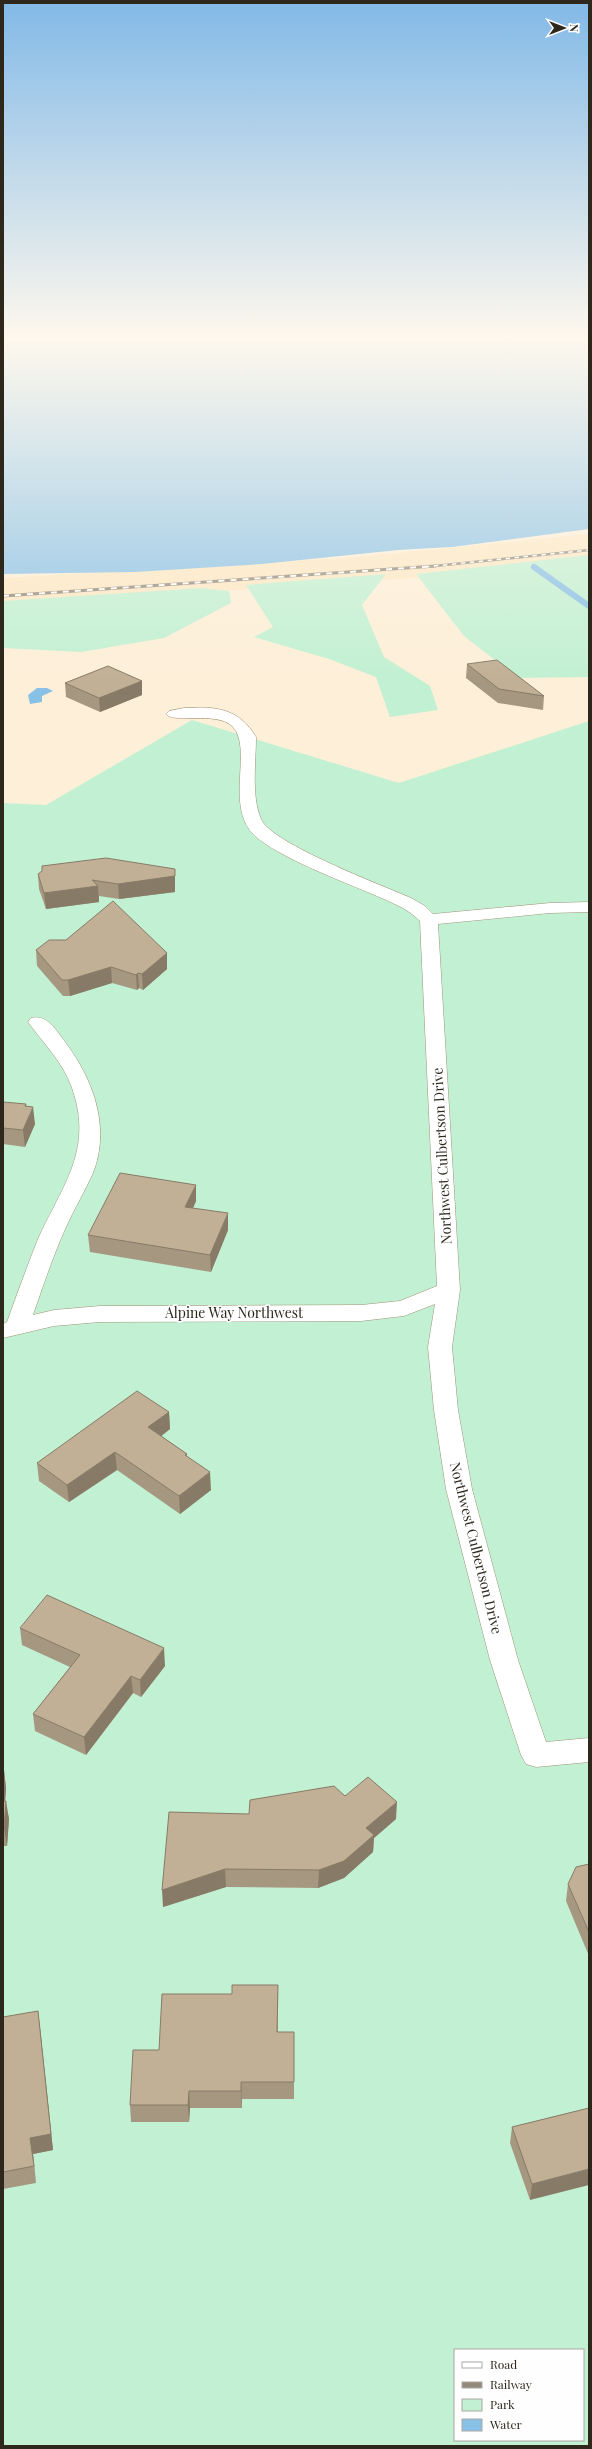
<svg xmlns="http://www.w3.org/2000/svg" width="592" height="2449" viewBox="0 0 592 2449" font-family="'Playfair Display',serif">
  <rect width="100%" height="100%" fill="#fdefd8"/>
  <path fill="#fce7c4" d="M589,534V562L428,577L3,606V578L357,557Z"/>
  <path fill="#c2f0d2" fill-rule="evenodd" d="M589,555V677L518,678L464,636L416,574Z
    M386,574L362,605L384,657L430,686L438,710L390,717L376,677L329,659L254,637L273,627L246,585Z
    M201,588L229,591L231,603L164,638L81,652L3,648V601Z
    M192,720L399,783L589,721V2446H3V803L46,805ZM455,2350H583V2440H455Z"/>
  <path fill="#89c1e6" d="M3,336H589V529L452,547L398,550L262,564L135,572L3,574Z
    M37,688H47L53,691L42,696V702L30,704L28,695Z"/>
  <g fill="none" stroke-linecap="round" stroke-linejoin="round">
    <path stroke="#89c1e6" stroke-width="6" d="M534,567L589,606"/>
    <g stroke="#a19277" stroke-width="1">
      <path id="minor" d="M184,708C215,706 239,708 256,737C256,763 251,795 261,819C270,843 384,886 411,898L425,906L433,914L550,903L589,902V912L550,913L438,924L460,1290L452,1347L458,1410L472,1489L518,1660L546,1742L589,1738V1762L536,1767L526,1764L521,1755L490,1660L446,1489L434,1410L428,1347L435,1304L404,1316L361,1321L100,1322L54,1326L3,1338V1324L7,1322C17,1294 27,1267 38,1239C62,1186 94,1150 72,1088C63,1062 44,1044 28,1022L31,1018C47,1014 56,1030 65,1042C93,1079 111,1127 93,1173C85,1191 74,1209 66,1227C53,1256 43,1286 33,1315L54,1310L100,1306L361,1305L400,1301L437,1286L420,921C406,907 388,901 370,893C339,880 278,857 254,835C224,806 254,747 232,726C215,711 174,724 166,714L169,711Z"/>
    </g>
    <use href="#minor" fill="#fff" fill-rule="evenodd"/>
    <g stroke="#948a79" stroke-width="2.5">
      <path id="rail-far1" d="M425,567L589,550"/>
    </g>
    <g stroke="#948a79" stroke-width="3">
      <path id="rail" d="M3,596L435,566"/>
    </g>
    <use href="#rail-far1" stroke="#fefefe" stroke-width="1.5" stroke-dasharray="4.5" stroke-linecap="butt"/>
    <use href="#rail" stroke="#fefefe" stroke-width="2" stroke-dasharray="6" stroke-linecap="butt"/>
  </g>
  <path fill="#a69780" d="M467,664L544,696L543,710L498,703L466,678Z
    M142,681V695L100,712L66,697L65,683Z
    M175,869V892L119,899L99,896V902L46,909L39,889L38,874Z
    M36,950L167,953V969L143,990L139,988L137,990L112,983L70,996H63L37,966Z
    M3,1102L26,1106L35,1124L25,1147L3,1144Z
    M196,1185V1201L193,1208L228,1230L211,1272L90,1252L88,1235Z
    M169,1412L170,1429L161,1436L187,1454V1457L211,1490L180,1514L117,1470L69,1502L39,1481L37,1463Z
    M20,1628L165,1666L141,1697L133,1693L86,1755L35,1731L33,1714L70,1667L22,1645Z
    M3,1770H4L6,1788L5,1801L9,1819L7,1846H3Z
    M345,1796L396,1819L374,1838L373,1852L344,1878L318,1888L226,1887L163,1907L249,1814Z
    M589,1864V1956L566,1901L568,1884Z
    M278,1985V2032H294V2099H242V2108H190L189,2122H131L130,2105L159,2050L232,1994Z
    M3,2017L40,2028L53,2150L33,2154L36,2183L3,2189Z
    M589,2108L530,2200L510,2143L512,2127Z"/>
  <path fill="#877b68" d="M142,681V695L100,712L99,698Z
    M175,869V892L119,899L118,884Z
    M98,886L99,902L46,909L44,893Z
    M167,953V969L143,990L142,974Z
    M111,967L112,983L70,996L68,980Z
    M138,973L139,988L137,990L136,975Z
    M26,1104L28,1120L33,1107L35,1124L25,1147L23,1130L25,1106Z
    M196,1185V1201L186,1224L185,1207Z
    M228,1213V1230L211,1272L210,1255Z
    M169,1412L170,1429L150,1445L148,1427Z
    M115,1452L117,1470L69,1502L67,1485Z
    M210,1472L211,1490L180,1514L179,1496Z
    M164,1648L165,1666L141,1697L140,1680Z
    M131,1676L133,1693L86,1755L84,1737Z
    M4,1770L6,1788L4,1819L3,1810Z
    M6,1801L9,1819L7,1846L4,1828Z
    M397,1802L396,1819L374,1838L373,1852L344,1878L318,1888L319,1870L366,1828Z
    M225,1869L226,1887L163,1907L162,1890Z
    M38,2011L40,2028L53,2150L33,2154L36,2183L34,2166L30,2138Z
    M241,2082L242,2099V2108L241,2091Z
    M189,2091L190,2108L189,2122L188,2105Z
    M589,2169V2185L530,2200L532,2184Z"/>
  <path fill="#c1b095" stroke="#877b68" d="M497,660L544,696L499,689L467,664Z
    M108,666L142,681L99,698L65,683Z
    M106,858L175,869V876L118,884L92,880L98,886L44,893L38,874L42,871V866Z
    M113,901L167,953L142,974L138,973L136,975L111,967L68,980H62L36,950L49,940H66Z
    M3,1102L26,1104L25,1106L33,1107L23,1130L3,1128Z
    M120,1173L196,1185L185,1207L228,1213L210,1255L88,1235Z
    M137,1391L169,1412L148,1427L187,1454L185,1455L210,1472L179,1496L115,1452L67,1485L37,1463Z
    M47,1595L164,1648L140,1680L131,1676L84,1737L33,1714L80,1655L20,1628Z
    M368,1777L397,1802L366,1828L374,1835L344,1861L319,1870L225,1869L162,1890L169,1812L249,1814L250,1800L334,1786L345,1796Z
    M3,1801H6L4,1828H3Z
    M589,1864V1932L568,1884L576,1867Z
    M232,1985H278L277,2032H294V2082H241V2091H189L188,2105H130L133,2050H159L162,1994H232Z
    M38,2011L51,2134L30,2138L34,2166L3,2172V2017Z
    M589,2108V2169L532,2184L512,2127Z"/>
  <linearGradient id="sky" x2="0" y2="1"><stop stop-color="#82b9e7"/><stop offset="0.5" stop-color="#fef8ed"/><stop offset="1" stop-color="#fef8ed" stop-opacity="0"/></linearGradient>
  <rect width="592" height="678" fill="url(#sky)"/>
  <g text-anchor="middle" stroke-width="3" stroke-linejoin="round" paint-order="stroke">
    <g font-size="14" fill="#2d271c" stroke="#fefefe">
      <text transform="translate(442 1156) rotate(-93)" y="5">Northwest Culbertson Drive</text>
      <text x="234" y="1318">Alpine Way Northwest</text>
      <text transform="translate(476 1548) rotate(76)" y="5">Northwest Culbertson Drive</text>
    </g>
  </g>
  <rect width="592" height="2449" fill="none" stroke="#2d271c" stroke-width="8"/>
  <rect x="454" y="2349" width="130" height="92" fill="#fefefe" stroke="#aaa8a4"/>
  <rect x="462" y="2362" width="20" height="6" fill="#ffffff" stroke="#aaa8a4"/>
  <text x="490" y="2369" font-size="12" fill="#2d271c">Road</text>
  <rect x="462" y="2382" width="20" height="6" fill="#948a79" stroke="#aaa8a4"/>
  <text x="490" y="2389" font-size="12" fill="#2d271c">Railway</text>
  <rect x="462" y="2399" width="20" height="12" fill="#c2f0d2" stroke="#aaa8a4"/>
  <text x="490" y="2409" font-size="12" fill="#2d271c">Park</text>
  <rect x="462" y="2419" width="20" height="12" fill="#89c1e6" stroke="#aaa8a4"/>
  <text x="490" y="2429" font-size="12" fill="#2d271c">Water</text>
  <g transform="translate(564 28) rotate(90)" stroke="#fefefe" stroke-width="3" paint-order="stroke">
  <path d="M0-3L7 15L0 10L-7 15Z" fill="#2d271c"/>
  <text y="-6" font-size="11" font-weight="bold" text-anchor="middle" fill="#2d271c">N</text>
  </g>
</svg>
